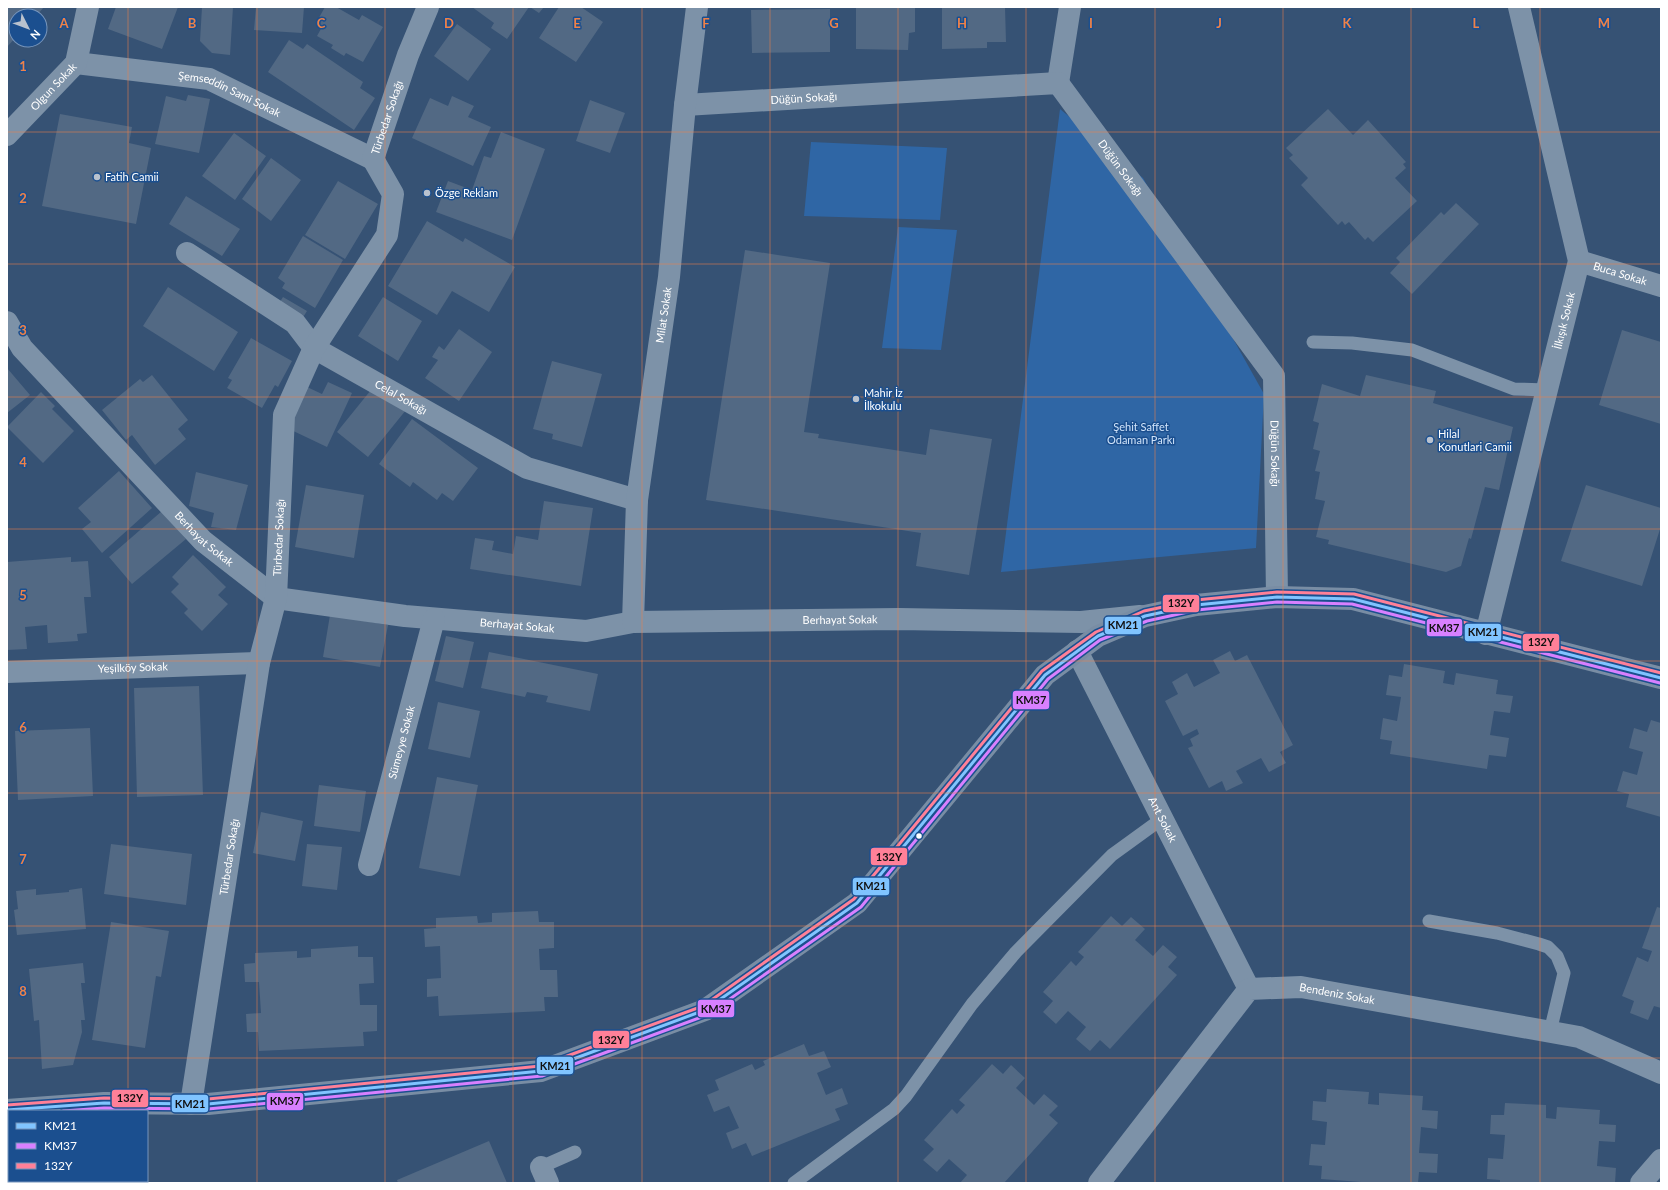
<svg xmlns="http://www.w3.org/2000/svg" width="1668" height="1190" viewBox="0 0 1668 1190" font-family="Lato,sans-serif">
  <rect width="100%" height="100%" fill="#365274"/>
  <path fill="#2f66a5" d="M1060,109L1143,178L1264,394L1256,548L1001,572Z
    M811,142L947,148L940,220L804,216Z
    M898,227L957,230L941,350L882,348Z"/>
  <path fill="#526984" d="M7,7H44L36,16H16V37L7,47Z
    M116,7H178L162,49L108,29Z
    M202,7H233L230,55L212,53L200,41Z
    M256,7H304L302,33L254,30Z
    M325,7H336L359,20L362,15L383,27L363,62L346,53L344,56L331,48L333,45L317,36L322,27L316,23Z
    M472,7H529L507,39L491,28L494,23Z
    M530,7H544L539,13Z
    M559,7H581L603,22L576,62L539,38Z
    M856,7H915V32L909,33L908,50L856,49Z
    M942,7H1005L1006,42H987V48L942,49Z
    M830,9V52L752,53L751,10Z
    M457,24L491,49L468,81L434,56Z
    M289,40L303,49L307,44L363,82L360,88L375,98L354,130L268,72Z
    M188,95L210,99L199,153L155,144L166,96L186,101Z
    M452,96L474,106L468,117L491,127L473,166L412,138L430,98L448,106Z
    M590,100L625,113L610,153L576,141Z
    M1328,109L1353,135L1368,120L1406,162L1403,164L1406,168L1395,178L1417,201L1373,242L1368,237L1365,240L1349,222L1345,225L1342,221L1338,225L1301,185L1308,178L1289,158L1293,155L1286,148Z
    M60,114L132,127L129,143L151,148L136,224L42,206Z
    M501,132L545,149L512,240L436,212L448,181L472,190L484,156L491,158Z
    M234,133L266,156L235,200L202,176Z
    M271,158L301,180L271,221L242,199Z
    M338,181L378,204L345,259L305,235Z
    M186,196L240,229L222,256L169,224Z
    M1456,203L1479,224L1412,294L1390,273L1400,262L1396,258L1441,212L1444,215Z
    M427,221L463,242L465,238L515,267L489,312L452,291L437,315L388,286Z
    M303,236L343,260L315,308L282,288L285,283L278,278Z
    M745,250L830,263L804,432L819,434L818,438L926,455L930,429L992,439L969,575L916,566L921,533L706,500Z
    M168,287L238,332L214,371L143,326Z
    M283,297L307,311L300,322L276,308Z
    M383,297L422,321L398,361L358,336Z
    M459,329L492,352L459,401L425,378L438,360L432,357L439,346L444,350Z
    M1622,330L1661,342V424L1599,405Z
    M251,338L292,361L278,387L275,385L262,408L227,388L232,380L228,378Z
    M552,361L602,374L582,447L552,439L553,434L533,429Z
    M7,368L30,395L7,413Z
    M152,375L188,420L178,429L186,439L155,465L132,435L126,440L102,410L140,379L143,382Z
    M1366,375L1436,391L1433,403L1513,427L1499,490L1485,487L1471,539L1469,538L1461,566L1446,572L1328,544L1329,540L1316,537L1325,501L1315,499L1320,472L1315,471L1320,451L1313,449L1319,423L1313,421L1322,384L1360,396Z
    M328,382L352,393L327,447L287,428L307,387L322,394Z
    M375,385L406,410L368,457L337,432Z
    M41,392L55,406L52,409L74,431L43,463L7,427Z
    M412,419L478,468L453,501L442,493L437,500L413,482L410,487L379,464Z
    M119,471L152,508L102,553L82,529L91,522L78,508Z
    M196,472L248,485L236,530L211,527L214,513L189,506Z
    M306,485L364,495L354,558L295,547Z
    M1586,485L1661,508V526L1642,586L1561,561Z
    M544,501L593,508L581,586L470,569L475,538L494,541L492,550L513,554L516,536L538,540Z
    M162,511L186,539L132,584L109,557Z
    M193,555L226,587L218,595L228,604L202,631L184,613L188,609L171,592L179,584L172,577Z
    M71,557V562L88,561L91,597H84L87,633L77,634L78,641L48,643L47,625L25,627L27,649L7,650V562Z
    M330,615L388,625L380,667L323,657Z
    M446,636L474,642L463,688L435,681Z
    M1230,651L1235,661L1247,655L1293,745L1280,752L1286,763L1269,772L1261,758L1236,771L1243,783L1226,791L1222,781L1209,788L1188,748L1193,746L1190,739L1199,734L1197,729L1183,736L1165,701L1178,694L1172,682L1187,673L1194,687L1220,673L1213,660Z
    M489,652L598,674L590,711L546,702L548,696L527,692L525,697L481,688Z
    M1404,664L1445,671L1443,683L1454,685L1456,673L1498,680L1496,694L1513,696L1510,713L1494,711L1490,735L1509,738L1506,757L1489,755L1487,769L1390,754L1392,741L1380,739L1383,718L1397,721L1401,697L1386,695L1389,675L1402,677Z
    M199,686L203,795L137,797L134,688Z
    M438,702L480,711L470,758L428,749Z
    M1651,720L1661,723V817L1626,807L1629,794L1617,791L1623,771L1637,775L1643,752L1629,748L1634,728L1647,732Z
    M90,728L93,796L18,800L15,731Z
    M437,777L478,785L460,876L419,868Z
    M319,785L366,791L360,832L314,826Z
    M261,812L303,821L295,861L253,853Z
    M111,844L192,854L186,905L104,894Z
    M307,844L342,847L337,890L302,886Z
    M82,888L86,929L17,935L14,910L18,909L16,891L36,889V895L69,892V890Z
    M1657,907L1661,908V1008L1654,1006L1648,1020L1630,1013L1634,1001L1622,996L1637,957L1648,962L1652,951L1642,948Z
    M538,911L539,922H554V948L539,949L540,970H557L558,997H544L545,1011L439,1016L438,996L427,997V979L441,978L440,946L425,947L424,929L436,928V918L477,916L478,923L492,922V913Z
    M1111,916L1122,926L1131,917L1145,929L1135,940L1153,956L1163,945L1177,957L1168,967L1177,975L1110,1049L1100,1040L1090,1051L1076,1039L1086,1027L1068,1011L1056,1024L1043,1012L1053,1001L1043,992L1071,961L1076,966L1084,957L1078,952Z
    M111,922L169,931L161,977L156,976L145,1048L92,1040Z
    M358,946V957H373L374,983L359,984L360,1005H377V1031L363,1032L364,1046L259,1051L258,1032H247L246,1014L261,1013L259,982H245L244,964L255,963V953L297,951V958L311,957V949Z
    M83,963L85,983H81L85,1020H81L82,1032L73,1065L42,1069L39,1020L34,1021L29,969Z
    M804,1044L809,1056L824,1051L831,1067L817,1073L826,1095L842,1088L848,1104L835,1109L840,1120L752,1156L746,1143L732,1149L726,1133L739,1128L729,1106L714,1112L707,1095L719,1090L715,1080L752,1064L755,1070L765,1065L763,1061Z
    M992,1064L1003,1074L1011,1065L1025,1078L1016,1088L1034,1105L1044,1094L1058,1106L1049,1115L1058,1123L1004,1183H960L967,1175L949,1159L937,1172L923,1160L934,1149L924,1140L952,1109L957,1114L965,1105L959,1100Z
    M1327,1089L1369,1092L1368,1104L1379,1105V1093L1423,1096L1422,1110L1438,1111L1437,1129L1421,1127L1419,1153L1438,1154L1437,1173L1419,1172L1418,1183H1374L1321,1179L1322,1166L1309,1165L1311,1144L1325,1145L1327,1122L1312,1120L1313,1101L1326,1102Z
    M1505,1103L1546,1105V1118L1556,1119L1557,1107L1600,1110L1599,1124L1616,1125L1615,1142L1599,1141L1597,1166L1616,1168L1615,1183H1500V1180L1487,1179L1488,1158L1503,1159L1505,1135L1490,1134L1491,1115H1504Z
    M489,1141L507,1183H398L397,1180Z
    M7,1163H9V1181H62V1183H7Z"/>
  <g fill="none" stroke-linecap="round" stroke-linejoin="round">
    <path stroke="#7d92a8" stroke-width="13" d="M1313,342L1352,343L1412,350L1514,389L1547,390
      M1429,921L1497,933L1539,944L1548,947L1557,956L1564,973L1550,1032
      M541,1167L575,1152
      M794,1183L894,1109L906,1096L972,1004L1016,952L1112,855L1163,818"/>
    <g stroke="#7d92a8" stroke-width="22">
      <path id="s1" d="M76,63L209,79L373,159"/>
      <path d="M1058,83L1070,7"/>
      <path id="s2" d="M685,105L1058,83L1274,376L1277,597"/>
      <path id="s3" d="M7,135L76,63L88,7"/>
      <path id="s4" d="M187,253L295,323L314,348L527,468L637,500"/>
      <path id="s5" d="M1579,261L1661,286"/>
      <path id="s6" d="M7,322L22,348L203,541L276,598L405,616L586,631L633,622L899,619L1081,622L1140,616"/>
      <path id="s7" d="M633,622L637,500L669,277L685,105L697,7"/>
      <path id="s8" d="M1486,634L1579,261L1519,7"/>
      <path id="s9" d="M1077,651L1249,989"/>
      <path id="s10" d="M7,672L259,663"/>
      <path id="s11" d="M369,865L434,619"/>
      <path id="s12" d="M191,1104L259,663L276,598L284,415L314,348L387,235L393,194L373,159L408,55L428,7"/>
      <path d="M541,1167L548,1183"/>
      <path d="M102,1183V1181"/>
      <path id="s13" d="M1099,1183L1249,989L1301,987L1579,1037L1661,1073"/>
      <path d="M1641,1183L1661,1160"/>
    </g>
    <path stroke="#798da4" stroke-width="22" d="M7,1110L104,1103L208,1104L541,1071L705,1010L857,903L1045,675L1098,636L1145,616L1196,605L1277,597L1353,599L1661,678"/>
    <g stroke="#1b4f8f" stroke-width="6">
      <path id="bus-1" d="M7,1110L104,1103L208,1104L541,1071L705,1010L857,903L1045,675L1098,636L1145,616L1196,605L1277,597L1353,599L1661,678"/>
    </g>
    <g stroke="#1b4f8f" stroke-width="6">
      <path id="bus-2" d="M63,1111L104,1108L208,1109L542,1076L707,1015L861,907L1048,679L1100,640L1147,621L1197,610L1277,602L1352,604L1660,683"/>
    </g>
    <g stroke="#1b4f8f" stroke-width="6">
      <path id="bus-3" d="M7,1105L104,1098L208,1099L540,1066L703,1006L854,899L1042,671L1096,632L1144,611L1196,600L1277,592L1354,594L1661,673"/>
    </g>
    <use href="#bus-1" stroke="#80c4ff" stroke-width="3"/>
    <use href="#bus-2" stroke="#d880ff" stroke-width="3"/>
    <use href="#bus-3" stroke="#ff8098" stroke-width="3"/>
  </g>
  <path fill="none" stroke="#ee8249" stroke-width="1" stroke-opacity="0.55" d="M128,7V1111M257,7V1183M385,7V1183M513,7V1183M642,7V1183M770,7V1183M898,7V1183M1026,7V1183M1155,7V1183M1283,7V1183M1411,7V1183M1540,7V1183M7,132H1661M7,264H1661M7,397H1661M7,529H1661M7,661H1661M7,793H1661M7,926H1661M7,1058H1661M128,1181V1183"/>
  <g fill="#b9c2ce" stroke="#1b4f8f" stroke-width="1.5">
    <circle cx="97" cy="177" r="4"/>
    <circle cx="427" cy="193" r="4"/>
    <circle cx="856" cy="399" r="4"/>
    <circle cx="1430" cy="440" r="4"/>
  </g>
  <circle fill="#fff" stroke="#1b4f8f" stroke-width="1.5" cx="919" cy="836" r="3.5"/>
  <g text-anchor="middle" stroke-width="3" stroke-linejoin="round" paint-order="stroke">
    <g font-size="11" fill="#fff" stroke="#1b4f8f">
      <text dy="4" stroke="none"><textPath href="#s3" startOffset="67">Olgun Sokak</textPath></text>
      <text dy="4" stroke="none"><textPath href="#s1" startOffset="158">Şemseddin Sami Sokak</textPath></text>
      <text dy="4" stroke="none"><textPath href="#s2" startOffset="119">Düğün Sokağı</textPath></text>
      <text dy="4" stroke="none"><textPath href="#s12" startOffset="1030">Türbedar Sokağı</textPath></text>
      <text dy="4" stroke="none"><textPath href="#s2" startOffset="479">Düğün Sokağı</textPath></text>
      <text dy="4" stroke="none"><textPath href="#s5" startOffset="43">Buca Sokak</textPath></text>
      <text dy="4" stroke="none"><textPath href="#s7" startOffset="309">Milat Sokak</textPath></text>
      <text dy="4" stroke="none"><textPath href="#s8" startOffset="323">İlkışık Sokak</textPath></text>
      <text dy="4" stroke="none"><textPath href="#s4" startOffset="260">Celal Sokağı</textPath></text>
      <text dy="4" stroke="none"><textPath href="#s2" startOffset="815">Düğün Sokağı</textPath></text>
      <text dy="4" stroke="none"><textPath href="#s12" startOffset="574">Türbedar Sokağı</textPath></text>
      <text dy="4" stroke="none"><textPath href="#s6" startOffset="294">Berhayat Sokak</textPath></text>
      <text dy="4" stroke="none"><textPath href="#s6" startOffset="954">Berhayat Sokak</textPath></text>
      <text dy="4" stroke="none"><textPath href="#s6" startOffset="630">Berhayat Sokak</textPath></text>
      <text dy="4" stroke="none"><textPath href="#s10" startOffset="126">Yeşilköy Sokak</textPath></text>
      <text dy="4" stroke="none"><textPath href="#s11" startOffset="127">Sümeyye Sokak</textPath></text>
      <text dy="4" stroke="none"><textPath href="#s9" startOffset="189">Ant Sokak</textPath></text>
      <text dy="4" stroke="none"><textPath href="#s12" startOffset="250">Türbedar Sokağı</textPath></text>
      <text dy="4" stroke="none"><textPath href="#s13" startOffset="334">Bendeniz Sokak</textPath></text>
    </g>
    <g font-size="11" fill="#fff" stroke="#1b4f8f" text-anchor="start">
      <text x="105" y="181">Fatih Camii</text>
      <text x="435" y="197">Özge Reklam</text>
      <text x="864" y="397">Mahir İz<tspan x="864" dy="13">İlkokulu</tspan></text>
      <text x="1438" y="438">Hilal<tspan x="1438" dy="13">Konutlari Camii</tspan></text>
    </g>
    <g font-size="11" fill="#cfe3fa" stroke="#1b4f8f">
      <text x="1141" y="431">Şehit Saffet<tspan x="1141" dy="13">Odaman Parkı</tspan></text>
    </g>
  </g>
  <g font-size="13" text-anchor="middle" font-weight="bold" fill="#ee8249" stroke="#1b4f8f" stroke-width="3" stroke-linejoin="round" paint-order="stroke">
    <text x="64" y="28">A</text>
    <text x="192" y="28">B</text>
    <text x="321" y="28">C</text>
    <text x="449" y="28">D</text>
    <text x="577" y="28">E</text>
    <text x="706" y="28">F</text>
    <text x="834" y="28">G</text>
    <text x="962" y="28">H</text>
    <text x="1091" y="28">I</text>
    <text x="1219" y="28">J</text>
    <text x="1347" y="28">K</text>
    <text x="1476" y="28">L</text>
    <text x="1604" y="28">M</text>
    <text x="23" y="71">1</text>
    <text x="23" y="203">2</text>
    <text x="23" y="335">3</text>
    <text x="23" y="467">4</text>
    <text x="23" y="600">5</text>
    <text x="23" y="732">6</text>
    <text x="23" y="864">7</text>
    <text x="23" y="996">8</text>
  </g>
  <g stroke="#1b4f8f" stroke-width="1.5">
    <rect x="1162" y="594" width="38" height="19" rx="4" fill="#ff8098"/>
    <rect x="1104" y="616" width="38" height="19" rx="4" fill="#80c4ff"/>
    <rect x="1426" y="618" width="37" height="19" rx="4" fill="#d880ff"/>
    <rect x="1464" y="623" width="38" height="19" rx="4" fill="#80c4ff"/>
    <rect x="1522" y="633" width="38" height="19" rx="4" fill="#ff8098"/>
    <rect x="1012" y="690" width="38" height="20" rx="4" fill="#d880ff"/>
    <rect x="870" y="847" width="38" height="19" rx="4" fill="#ff8098"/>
    <rect x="852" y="877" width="38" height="19" rx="4" fill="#80c4ff"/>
    <rect x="697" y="999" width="38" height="19" rx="4" fill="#d880ff"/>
    <rect x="592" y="1030" width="38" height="19" rx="4" fill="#ff8098"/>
    <rect x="536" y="1056" width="38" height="19" rx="4" fill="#80c4ff"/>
    <rect x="111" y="1089" width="38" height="19" rx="4" fill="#ff8098"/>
    <rect x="266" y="1092" width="38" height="19" rx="4" fill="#d880ff"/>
    <rect x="171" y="1094" width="38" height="19" rx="4" fill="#80c4ff"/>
  </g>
  <g font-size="11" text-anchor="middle" font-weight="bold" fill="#111">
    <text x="1181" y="607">132Y</text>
    <text x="1123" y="629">KM21</text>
    <text x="1444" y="632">KM37</text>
    <text x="1483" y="636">KM21</text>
    <text x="1541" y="646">132Y</text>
    <text x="1031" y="704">KM37</text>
    <text x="889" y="861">132Y</text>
    <text x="871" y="890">KM21</text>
    <text x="716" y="1013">KM37</text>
    <text x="611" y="1044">132Y</text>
    <text x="555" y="1070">KM21</text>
    <text x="130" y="1102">132Y</text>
    <text x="285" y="1105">KM37</text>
    <text x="190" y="1108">KM21</text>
  </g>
  <rect width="1668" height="1190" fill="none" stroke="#ffffff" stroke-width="16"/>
  <rect x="8" y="1110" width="140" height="72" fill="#1b4f8f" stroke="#7695bc"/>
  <rect x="16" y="1123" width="20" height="6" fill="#80c4ff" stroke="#7695bc"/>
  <text x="44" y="1130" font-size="12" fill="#ffffff">KM21</text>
  <rect x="16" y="1143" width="20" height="6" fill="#d880ff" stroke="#7695bc"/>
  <text x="44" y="1150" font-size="12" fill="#ffffff">KM37</text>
  <rect x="16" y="1163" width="20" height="6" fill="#ff8098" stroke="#7695bc"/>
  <text x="44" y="1170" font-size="12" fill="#ffffff">132Y</text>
  <g transform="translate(28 28) rotate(132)"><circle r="19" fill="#1b4f8f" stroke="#7695bc"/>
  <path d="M0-3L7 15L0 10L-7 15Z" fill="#b9c2ce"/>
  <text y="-6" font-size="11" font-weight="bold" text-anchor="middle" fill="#ffffff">N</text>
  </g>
</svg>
